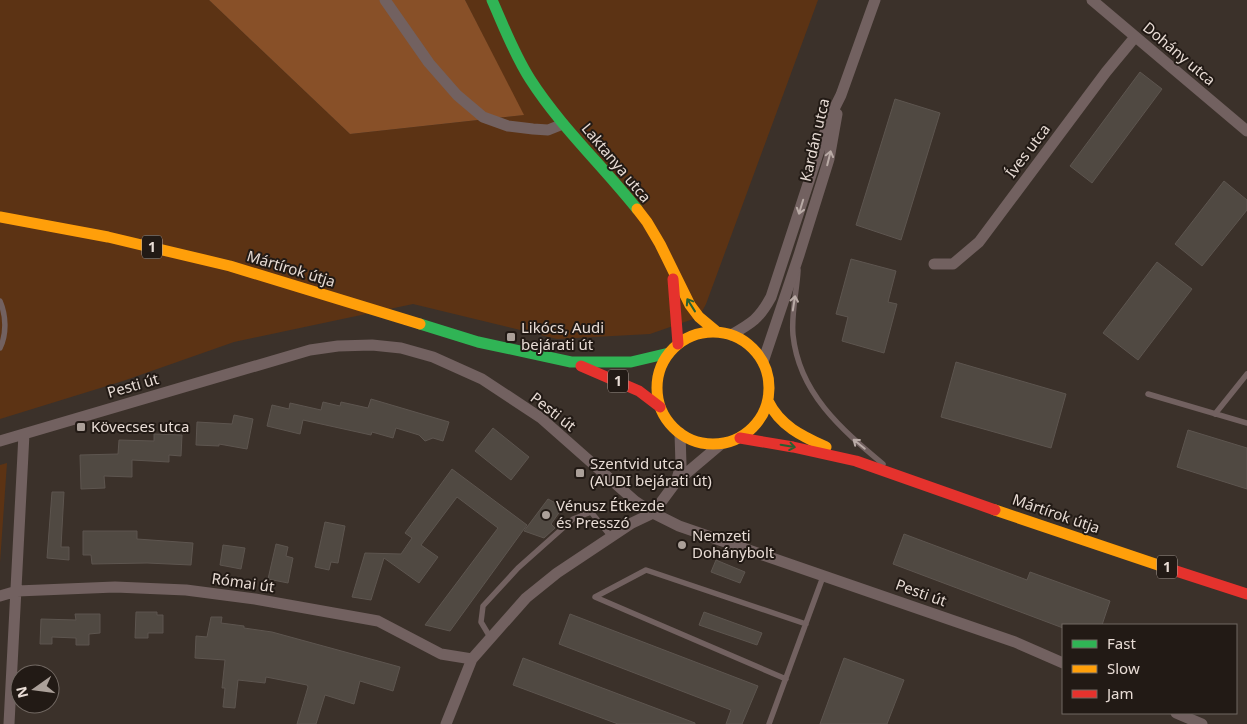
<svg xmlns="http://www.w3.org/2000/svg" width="1247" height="724" viewBox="0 0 1247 724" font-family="'Noto Sans',sans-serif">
  <rect width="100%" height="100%" fill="#3b312a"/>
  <path fill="#5c3314" d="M0,0H209L350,134L523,115L465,0H818L706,304L699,317L650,334L557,339L413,304L234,342L123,381L0,419Z
    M7,463L0,563V465Z"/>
  <path fill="#885028" d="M209,0H465L524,115L350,134Z"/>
  <path fill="#504942" stroke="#5d554f" d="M1140,72L1162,89L1092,183L1070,166Z
    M895,99L940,113L901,240L856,225Z
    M1224,181L1247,200V210L1202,266L1175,244Z
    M851,259L896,271L888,302L897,304L884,353L842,341L848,317L836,314Z
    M1157,262L1192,289L1138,360L1103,333Z
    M956,362L1066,394L1051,448L941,417Z
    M371,399L449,422L443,441L433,438L425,441L419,435L396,428L393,438L372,432L371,435L303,420L300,434L267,426L272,405L289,409L290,403L321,410L323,402L340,406L341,402L368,408Z
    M234,415L253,419L247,449L219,444V446L196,445L197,422L232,424Z
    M493,428L529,457L511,480L475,451Z
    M1188,430L1247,448V489L1177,467Z
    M154,434L182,435L181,456L169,455V462L132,460V477L104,476L105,488L81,489L80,455L118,454L119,440L154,441Z
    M452,469L527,525L450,631L425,625L498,528L457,497L421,545L438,557L419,583L384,558L371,600L352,597L365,553L401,554L412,538L405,533Z
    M52,492H64L61,547H69V560L47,558Z
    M548,499L563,507L551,524L555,528L544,538L524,531Z
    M325,522L345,526L338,563L331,562L329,570L315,567Z
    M83,531H137V539L193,543L191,565L147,563L92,564L91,555H83Z
    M904,534L1027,580L1030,572L1110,601L1102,625H1063V628L893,564Z
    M276,544L288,547L286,556L293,558L288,583L268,579Z
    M223,545L245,548L241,569L220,565Z
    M716,560L745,572L740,583L711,572Z
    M136,612H157V615H163V633H148V638H135Z
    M704,612L762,633L757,645L699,625Z
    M75,614H100V633L89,634V645H76V638L52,637V644H40L41,619L76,620Z
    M570,614L758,686L742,724H726L731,710L559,644Z
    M211,617H222L221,623L244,626V628L272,632L400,667L393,691L360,681L354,704L325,695L316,724H297L308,687L307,685L266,677L265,683L238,680L235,708L223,707L225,688H222L225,660L195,658L196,636L207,637Z
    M523,658L695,723V724H618L513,685Z
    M844,658L904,680L887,724H820Z"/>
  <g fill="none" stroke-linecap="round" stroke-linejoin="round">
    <path stroke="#726160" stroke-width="5.5" d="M798,270C797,291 791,313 793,335C799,393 841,429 883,464
      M0,301C6,315 7,334 0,348
      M1148,394L1247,423
      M1215,414L1247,374
      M490,637L481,622L483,606L518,568L573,519L591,512L612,538
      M786,679L595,597L646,570L806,624
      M769,724L824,574"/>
    <path stroke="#726160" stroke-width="11" d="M385,0L429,63L457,95L483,117L508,126L533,129L548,130L563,124
      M1092,0L1247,131
      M934,264H953L979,242L1106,72L1135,37
      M731,335C752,323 759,319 771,297L830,117L841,95L875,0
      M763,362L799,255L829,159L837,114
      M0,441L310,350L338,346L372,345L401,348L433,357L482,379L541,418L635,501L653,513L679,526L1015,642L1063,663
      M676,482L681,465L680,433
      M0,596L17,591L115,587L186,590L255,599L378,621L441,654L472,659
      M1176,713L1202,724
      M9,724L24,434
      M446,724L472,659L526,598L557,573L632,523L653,513L676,482L721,444"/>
    <path stroke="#30b455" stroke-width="11" d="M492,0C504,27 514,54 530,79C560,126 602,165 637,209
      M420,324L478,342L571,362H631L669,353"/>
    <path stroke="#ff9f0a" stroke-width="11" d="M637,209L647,222L660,244L690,305L699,317L717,332
      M0,217L108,237L230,266L420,324
      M657 388a56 56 0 1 1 112 0a56 56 0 1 1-112 0Z
      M768,401C780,426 802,436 826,447
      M995,510L1173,570"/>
    <path stroke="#e5322d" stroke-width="11" d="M673,279L678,344
      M581,366L639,391L660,407
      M740,438L793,447L856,461L995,510
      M1173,570L1247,594"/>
  </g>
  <defs><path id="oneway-shaft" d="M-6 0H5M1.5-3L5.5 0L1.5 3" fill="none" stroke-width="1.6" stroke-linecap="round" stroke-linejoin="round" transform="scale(1.25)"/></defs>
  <g stroke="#b9aba6">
    <use href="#oneway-shaft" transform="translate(829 158) rotate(-76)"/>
    <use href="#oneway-shaft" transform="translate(801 207) rotate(107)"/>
    <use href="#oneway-shaft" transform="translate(794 303) rotate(-81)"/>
    <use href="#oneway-shaft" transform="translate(859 444) rotate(-141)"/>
  </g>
  <g stroke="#285f32">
    <use href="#oneway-shaft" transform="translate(691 305) rotate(-122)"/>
    <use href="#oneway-shaft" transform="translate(788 446) rotate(10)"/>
  </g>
  <g fill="#aba099" stroke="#221a15" stroke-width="2">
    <rect x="506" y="332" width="10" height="10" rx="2.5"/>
    <rect x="76" y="422" width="10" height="10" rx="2.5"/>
    <rect x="575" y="468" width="10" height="10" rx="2.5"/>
    <circle cx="546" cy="515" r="5"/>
    <circle cx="682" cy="545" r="5"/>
  </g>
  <g text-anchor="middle" stroke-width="4" stroke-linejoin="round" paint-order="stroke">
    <g fill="#221a15" stroke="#ada29b" stroke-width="1">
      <rect x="142" y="235.5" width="20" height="23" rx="4"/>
      <rect x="608" y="369.5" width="20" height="23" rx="4"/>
      <rect x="1157" y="555.5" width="20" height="23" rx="4"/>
    </g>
    <g font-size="14" font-weight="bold" fill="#e8dcd5">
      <text x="152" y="252">1</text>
      <text x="618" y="386">1</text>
      <text x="1167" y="572">1</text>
    </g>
    <g font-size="15" fill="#e8dcd5" stroke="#221a15">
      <text transform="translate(1179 54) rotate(40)" y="5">Dohány utca</text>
      <text transform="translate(815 140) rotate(-77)" y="5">Kardán utca</text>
      <text transform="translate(1028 151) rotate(-53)" y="5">Íves utca</text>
      <text transform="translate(616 163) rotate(50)" y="5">Laktanya utca</text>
      <text transform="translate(291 269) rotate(17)" y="5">Mártírok útja</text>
      <text transform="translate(133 386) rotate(-16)" y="5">Pesti út</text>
      <text transform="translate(553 412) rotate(38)" y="5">Pesti út</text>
      <text transform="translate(1056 514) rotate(19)" y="5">Mártírok útja</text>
      <text transform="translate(243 583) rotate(8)" y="5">Római út</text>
      <text transform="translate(921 593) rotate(20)" y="5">Pesti út</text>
    </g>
    <g font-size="15" fill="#e8dcd5" stroke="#221a15" text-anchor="start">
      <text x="521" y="333">Likócs, Audi<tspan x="521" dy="17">bejárati út</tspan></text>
      <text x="91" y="432">Kövecses utca</text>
      <text x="590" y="469">Szentvid utca<tspan x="590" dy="17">(AUDI bejárati út)</tspan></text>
      <text x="556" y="511">Vénusz Étkezde<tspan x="556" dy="17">és Presszó</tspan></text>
      <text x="692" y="541">Nemzeti<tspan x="692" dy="17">Dohánybolt</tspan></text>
    </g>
  </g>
  <rect x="1062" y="624" width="175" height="90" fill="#221a15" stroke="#716862"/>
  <rect x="1072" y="640" width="25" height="8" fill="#30b455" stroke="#716862"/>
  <text x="1107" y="649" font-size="15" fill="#e8dcd5">Fast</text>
  <rect x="1072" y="665" width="25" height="8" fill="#ff9f0a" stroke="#716862"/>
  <text x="1107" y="674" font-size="15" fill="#e8dcd5">Slow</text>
  <rect x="1072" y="690" width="25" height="8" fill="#e5322d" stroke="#716862"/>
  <text x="1107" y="699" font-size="15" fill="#e8dcd5">Jam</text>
  <g transform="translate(35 689) rotate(256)"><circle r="24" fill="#221a15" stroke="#716862"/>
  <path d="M0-4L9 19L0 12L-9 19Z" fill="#aba099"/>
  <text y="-8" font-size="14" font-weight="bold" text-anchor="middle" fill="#e8dcd5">N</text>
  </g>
</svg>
